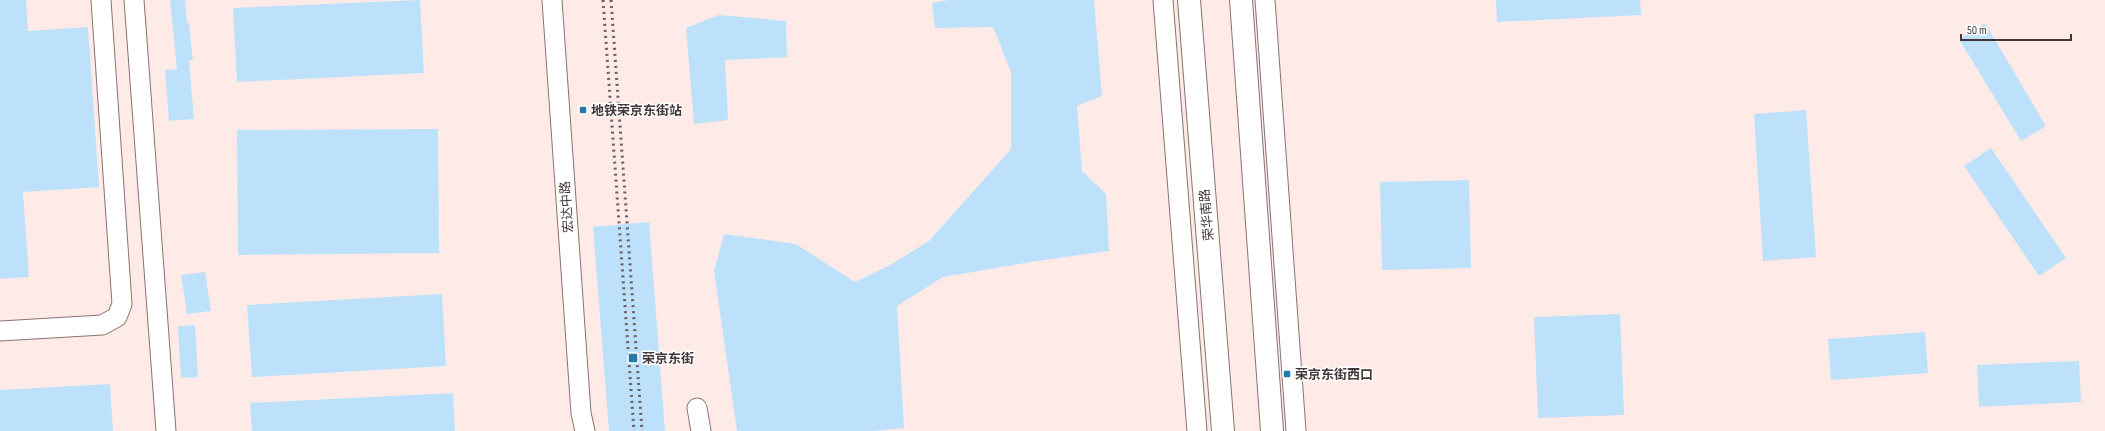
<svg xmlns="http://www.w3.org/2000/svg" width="2105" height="431" viewBox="0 0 2105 431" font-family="'Sofia Sans Condensed','Noto Sans SC',sans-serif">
  <rect width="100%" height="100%" fill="#feebe8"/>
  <path fill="#bde1fa" d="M0,0H26L28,31L88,27L99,187L23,192L29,277L0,279Z
    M170,0H185L187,23H189L193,60H189L194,119L169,121L165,70L177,69Z
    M420,0L424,73L237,82L233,8Z
    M948,0H1094L1102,96L1077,106L1082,171L1106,194L1109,251L1037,261L943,277L897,306L904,428L872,431H737L714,271L724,234L796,244L855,282L890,265L929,241L1011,149V72L993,27L935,28L932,3Z
    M1496,0H1640L1641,15L1497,22Z
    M719,15L786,21L787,57L725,60L728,120L694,124L686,28Z
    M1985,23L2046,126L2021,141L1959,39Z
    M1806,110L1816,257L1763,261L1754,114Z
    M438,129L439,253L238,255L237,130Z
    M1991,148L2066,258L2039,276L1964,166Z
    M1469,180L1471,268L1382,270L1380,182Z
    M649,222L665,431H609L593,227Z
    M205,272L211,311L187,314L181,275Z
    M442,294L446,366L252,377L247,305Z
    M1620,314L1624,415L1538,418L1534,317Z
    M195,325L198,377L181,378L178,326Z
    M1925,332L1928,373L1831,380L1828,339Z
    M2079,361L2081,402L1979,407L1977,365Z
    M110,384L113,431H0V390Z
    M453,393L455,431H252L250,403Z"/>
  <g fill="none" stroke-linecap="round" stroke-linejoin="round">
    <g stroke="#887370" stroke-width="21">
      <path id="minor" d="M134,0L166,431
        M552,0L581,413L585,431
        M1163,0L1197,431
        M1265,0L1296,431
        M0,331L102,325L117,317L122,304L101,0
        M697,408L701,431"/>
    </g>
    <g stroke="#887370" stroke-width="24">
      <path id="major" d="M1189,0L1223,431
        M1241,0L1272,431"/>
    </g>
    <use href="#minor" stroke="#fff" stroke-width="19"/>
    <use href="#major" stroke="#fff" stroke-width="22"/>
    <path stroke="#6b5f5d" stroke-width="3" stroke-dasharray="2 4" stroke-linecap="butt" d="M603,0L634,431
      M611,0L642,431"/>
  </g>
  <g fill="#247aa9" stroke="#fff" stroke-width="1.5">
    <rect x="579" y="106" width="8" height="8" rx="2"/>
    <rect x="628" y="353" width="10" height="10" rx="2"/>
    <rect x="1283" y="370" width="8" height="8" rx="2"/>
  </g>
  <g text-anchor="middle" stroke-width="3" stroke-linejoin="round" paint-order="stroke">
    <g font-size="13" font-weight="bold" fill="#423837" stroke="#fff" text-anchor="start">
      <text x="591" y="115">地铁荣京东街站</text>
      <text x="642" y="363">荣京东街</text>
      <text x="1295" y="379">荣京东街西口</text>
    </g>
    <g font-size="13" fill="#423837" stroke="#fff">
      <text transform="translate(566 207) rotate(-94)" y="5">宏达中路</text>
      <text transform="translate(1206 215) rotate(-95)" y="5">荣华南路</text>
    </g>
  </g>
  <path d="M1961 34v6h110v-6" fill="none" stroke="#423837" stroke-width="2"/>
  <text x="1967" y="34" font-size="12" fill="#423837" stroke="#ffffff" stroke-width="3" paint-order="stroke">50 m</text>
</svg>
